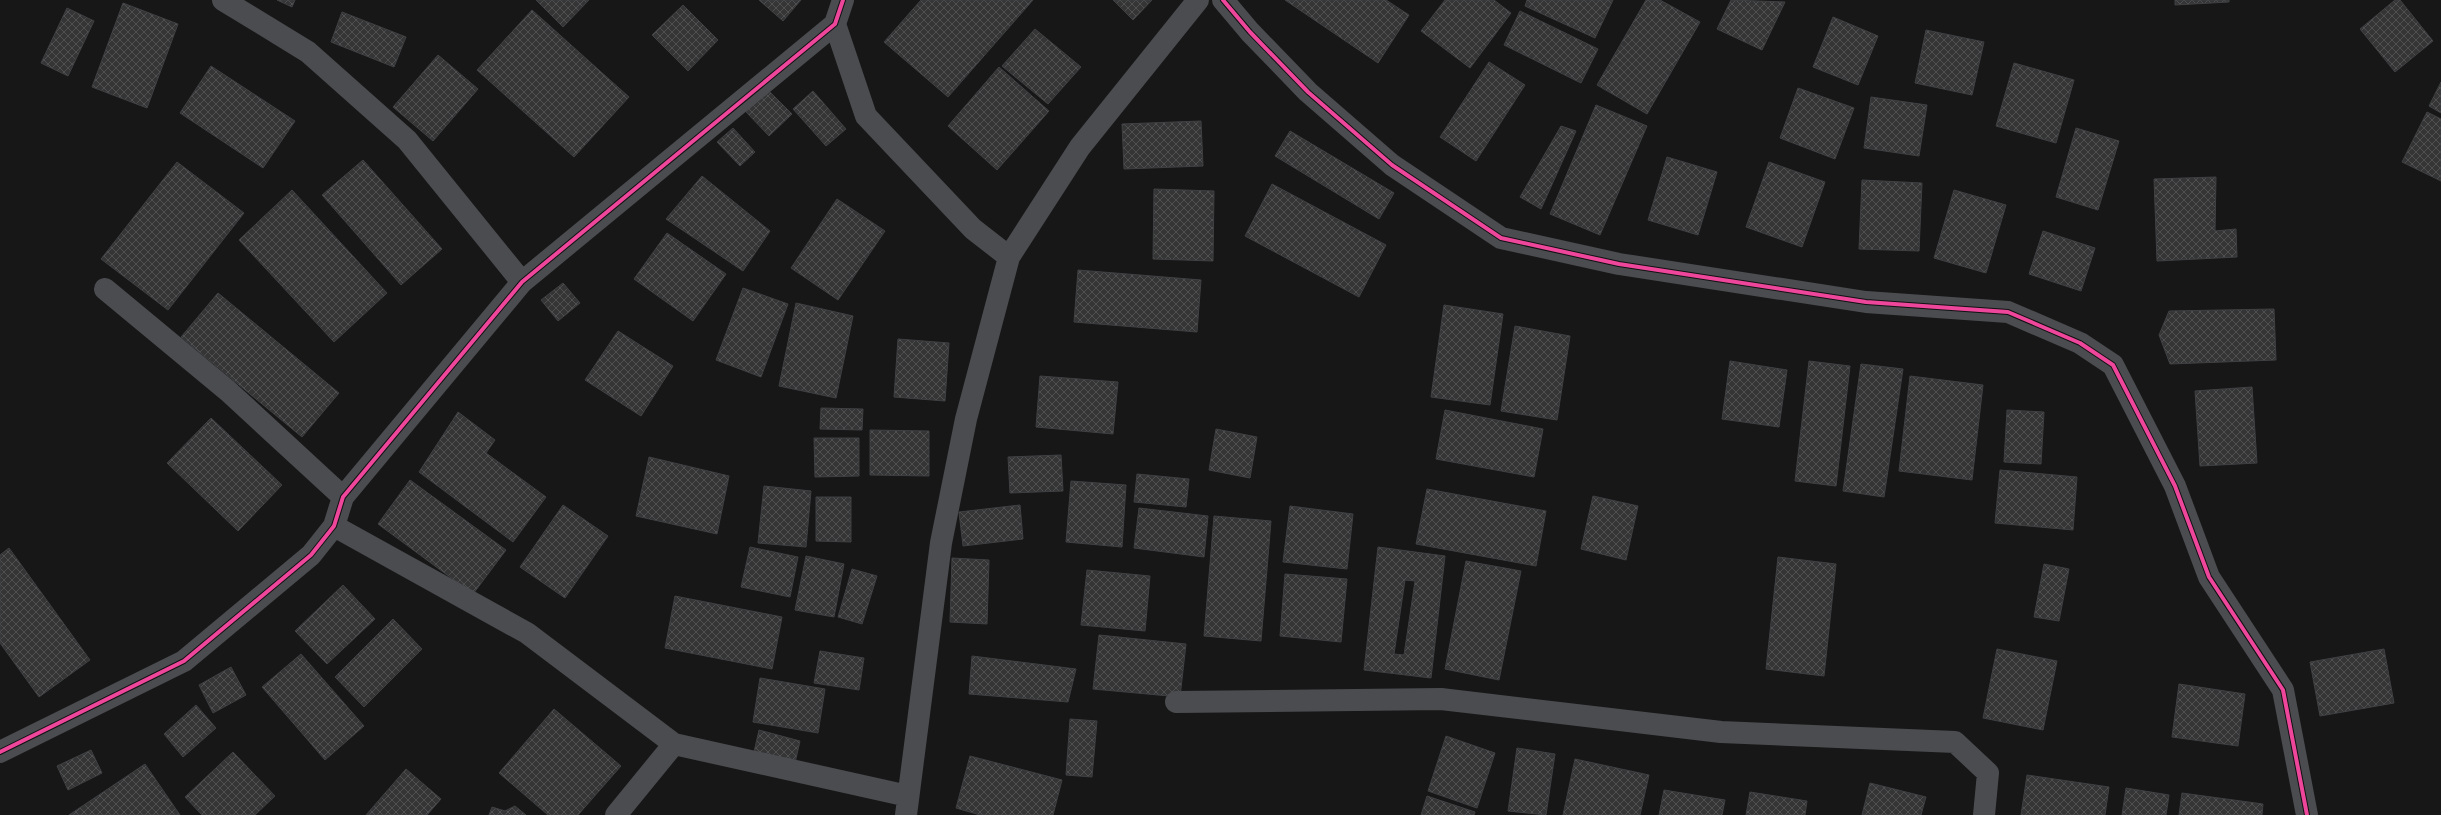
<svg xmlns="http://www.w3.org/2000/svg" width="2441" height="815" viewBox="0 0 2441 815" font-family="'DM Sans',sans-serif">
  <defs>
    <pattern id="building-cross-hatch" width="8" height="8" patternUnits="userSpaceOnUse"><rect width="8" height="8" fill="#353536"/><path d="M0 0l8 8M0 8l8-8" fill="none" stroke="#4f5051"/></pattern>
  </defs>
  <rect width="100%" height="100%" fill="#171717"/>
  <path fill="url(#building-cross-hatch)" stroke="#3f4043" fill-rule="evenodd" d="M277,0H295L292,7Z
    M536,0H589L563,27Z
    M759,0H801L783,21Z
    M921,0H1033L948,97L884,42Z
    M1113,0H1152L1133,20Z
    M1285,0H1386L1409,15L1378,63Z
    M1445,0H1494L1511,13L1470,68L1421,31Z
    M1527,0H1613L1595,38L1525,6Z
    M1646,0H1660L1700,22L1647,114L1597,85Z
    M1731,0L1785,2L1762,50L1717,29Z
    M2175,0H2229V2L2175,5Z
    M2395,0H2400L2433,41L2395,72L2360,29Z
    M123,3L178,24L147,108L92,87Z
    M683,5L718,40L688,71L652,35Z
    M67,8L94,21L68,76L41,63Z
    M532,10L629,97L574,157L477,70Z
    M1520,11L1598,49L1581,83L1504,45Z
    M342,12L406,37L394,67L331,42Z
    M1833,17L1878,36L1858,85L1813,67Z
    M1035,29L1081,67L1048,104L1002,66Z
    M1926,30L1984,42L1972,95L1915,83Z
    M438,55L478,89L433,141L393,107Z
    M1489,62L1525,85L1476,161L1440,137Z
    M2014,63L2074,80L2056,143L1996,126Z
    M211,66L295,121L263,168L180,113Z
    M999,67L1049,111L997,170L948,126Z
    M2441,82V113L2429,106Z
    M1798,88L1854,108L1835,159L1780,138Z
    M768,90L792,114L769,136L746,112Z
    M813,91L846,129L826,146L793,109Z
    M1871,97L1927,105L1919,156L1864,148Z
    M1596,105L1647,126L1600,235L1550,214Z
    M2427,112L2441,119V181L2402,162Z
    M1201,121L1203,166L1124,169L1122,124Z
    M1561,126L1576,131L1541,209L1520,197Z
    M733,128L755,152L740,166L717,142Z
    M2076,128L2119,141L2098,210L2056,197Z
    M1290,131L1394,193L1379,219L1275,156Z
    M1667,157L1717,172L1698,235L1648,220Z
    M363,160L442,249L401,285L322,195Z
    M177,162L244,213L168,310L101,259Z
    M1769,162L1825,182L1802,247L1746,227Z
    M702,176L770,231L743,271L666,219Z
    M2216,177L2215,231L2236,229L2237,257L2157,261L2154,179Z
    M1862,180L1922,183L1919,251L1859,249Z
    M1272,184L1386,245L1359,297L1245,236Z
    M1154,189L1214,191L1213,261L1153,259Z
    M292,190L387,293L334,342L239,240Z
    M1954,190L2006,205L1986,273L1934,258Z
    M837,199L885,231L838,300L791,268Z
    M2043,231L2095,248L2081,291L2029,274Z
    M667,233L726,274L693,321L634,279Z
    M1078,270L1201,280L1197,332L1074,322Z
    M563,283L580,303L558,321L541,300Z
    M743,288L788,304L761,377L716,360Z
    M218,293L339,393L302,437L181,337Z
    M796,303L853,316L836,398L779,386Z
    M1444,305L1503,314L1490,405L1431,397Z
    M2274,309L2276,360L2170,364L2159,335L2169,311Z
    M1515,326L1570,336L1557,420L1501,411Z
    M618,331L673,366L641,416L585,380Z
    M898,339L949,343L945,401L894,397Z
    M1730,361L1787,370L1779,427L1722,419Z
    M1809,361L1850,366L1836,486L1795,481Z
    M1861,364L1903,369L1884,497L1843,491Z
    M1040,376L1118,382L1113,434L1036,427Z
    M1910,376L1983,385L1972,480L1899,471Z
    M2252,387L2257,463L2200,466L2195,391Z
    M821,408L863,409L862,430L820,429Z
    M1445,410L1543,429L1534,477L1436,459Z
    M2007,410L2044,412L2041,464L2004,462Z
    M458,412L495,440L486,453L546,497L513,542L419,472Z
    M211,418L282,485L238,531L167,463Z
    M1216,429L1257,437L1250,478L1209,470Z
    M870,430L929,431V476L870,475Z
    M814,438H859V476L815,477Z
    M1061,455L1063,491L1010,493L1008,457Z
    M649,457L729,476L717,534L636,516Z
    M2000,470L2077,477L2073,530L1995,523Z
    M1137,474L1189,479L1186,507L1134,502Z
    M410,480L506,550L473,594L378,524Z
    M1071,481L1126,485L1122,547L1066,542Z
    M764,486L811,491L806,547L758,543Z
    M1427,489L1546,511L1536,566L1416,544Z
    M1593,496L1638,506L1626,560L1581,549Z
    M816,497H851V542L816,541Z
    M563,505L608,536L565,598L520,567Z
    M1020,505L1023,539L963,546L959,512Z
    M1290,506L1353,514L1347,569L1283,562Z
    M1139,508L1208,516L1204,557L1134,548Z
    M1214,516L1271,521L1261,641L1204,636Z
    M750,547L798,557L790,597L741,587Z
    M1378,547L1445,556L1431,678L1364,670ZM1405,580L1415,581L1404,655L1394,654Z
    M9,548L90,660L39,697L0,643V555Z
    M806,556L844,564L834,617L795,610Z
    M1778,557L1836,564L1824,676L1766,669Z
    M952,558L989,560L987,624L950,622Z
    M1466,561L1521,571L1499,680L1445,669Z
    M2044,564L2069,569L2059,621L2034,617Z
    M852,569L877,576L862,624L838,617Z
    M1087,570L1150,576L1145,631L1081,625Z
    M1285,574L1347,579L1341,642L1280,636Z
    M343,585L375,619L327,664L295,631Z
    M675,596L782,617L772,669L665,648Z
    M393,619L422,649L364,707L335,677Z
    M1099,635L1186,644L1180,697L1093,689Z
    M1997,649L2057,661L2043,730L1983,718Z
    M2384,649L2394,703L2320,716L2310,662Z
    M820,651L864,658L859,690L814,683Z
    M301,654L364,726L325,760L262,687Z
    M972,656L1076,669L1068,702L969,694Z
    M231,667L246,695L213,713L199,685Z
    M760,678L825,689L818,733L753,722Z
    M2179,684L2245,694L2238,746L2172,737Z
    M196,705L216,728L183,757L164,734Z
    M554,709L621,766L578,815H548L499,773Z
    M1070,719L1097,721L1092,777L1066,775Z
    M759,730L800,741L795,763L754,752Z
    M1446,736L1495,753L1477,808L1428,791Z
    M1517,748L1555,754L1546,815L1508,811Z
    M91,750L102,773L68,790L57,766Z
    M233,752L275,796L255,815H202L185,797Z
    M970,756L1062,780L1053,815H980L956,808Z
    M1575,759L1649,775L1640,815H1563Z
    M145,764L180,815H69Z
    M406,769L441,799L427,815H366Z
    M2027,775L2109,787L2105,815H2021Z
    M1870,783L1926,797L1921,815H1862Z
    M2126,788L2169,795L2166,815H2122Z
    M1664,790L1725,800L1722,815H1659Z
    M1750,792L1807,801L1805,815H1746Z
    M2182,793L2263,804L2262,815H2179Z
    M1427,796L1475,812L1474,815H1421Z
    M515,806L526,815H489L492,807L505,811Z"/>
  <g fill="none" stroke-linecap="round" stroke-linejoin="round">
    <path stroke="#4b4c50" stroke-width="22" d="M223,0L308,52L407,140L522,282
      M1223,0L1250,32L1308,92L1392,165L1501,238L1619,264L1866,302L2008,312L2080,343L2113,365L2175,486L2209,577L2283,690L2307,815
      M835,24L866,116L973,229L1009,257
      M105,289L228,391L343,497
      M334,526L527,633L674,744L908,796
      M1176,702L1441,699L1721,732L1955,742L1988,773L1984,815
      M0,752L184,661L311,555L334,526L343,497L522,282L835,24L843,0
      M616,815L674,744
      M906,815L941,543L966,419L1009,257L1080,147L1198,0"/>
    <g stroke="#111113" stroke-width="6">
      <path id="cycleway" d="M1223,0L1250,32L1308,92L1392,165L1501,238L1619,264L1866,302L2008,312L2080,343L2113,365L2175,486L2209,577L2283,690L2307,815
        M0,752L184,661L311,555L334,526L343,497L522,282L835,24L843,0"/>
    </g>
    <use href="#cycleway" stroke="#ed469a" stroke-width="4"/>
  </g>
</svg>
